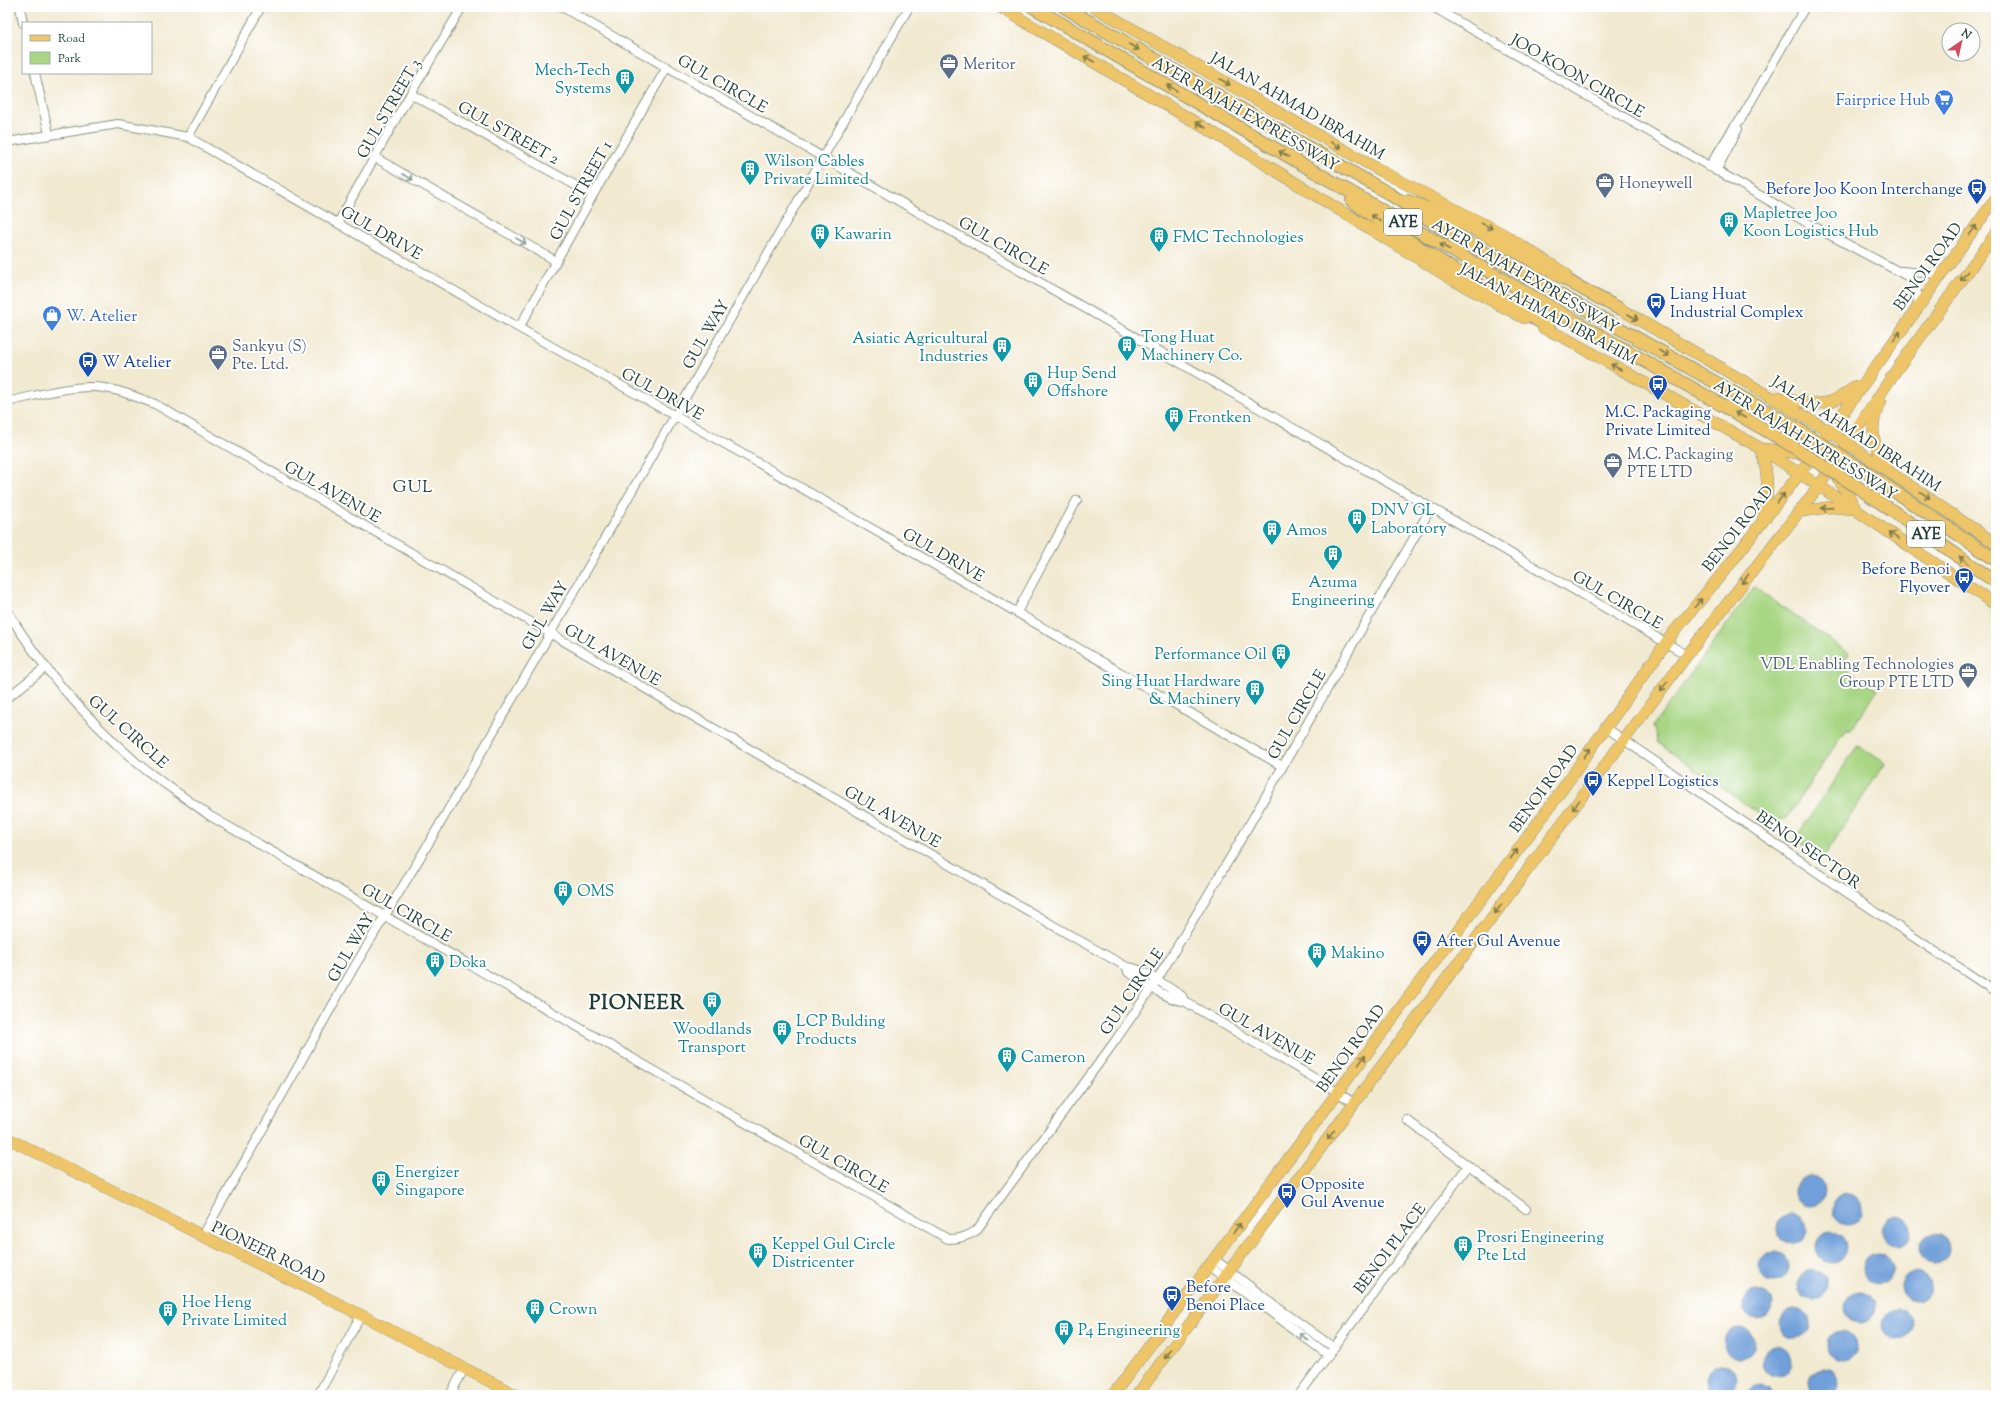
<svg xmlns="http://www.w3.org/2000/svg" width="2003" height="1402" viewBox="0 0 2003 1402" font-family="'Sorts Mill Goudy',serif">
  <rect width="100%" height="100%" fill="#fff"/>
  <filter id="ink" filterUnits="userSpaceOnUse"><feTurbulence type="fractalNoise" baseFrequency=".025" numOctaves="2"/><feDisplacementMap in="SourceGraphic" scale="8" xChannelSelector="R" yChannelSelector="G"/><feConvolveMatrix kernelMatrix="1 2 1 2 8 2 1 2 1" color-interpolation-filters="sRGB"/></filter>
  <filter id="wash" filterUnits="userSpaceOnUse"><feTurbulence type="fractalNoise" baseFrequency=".012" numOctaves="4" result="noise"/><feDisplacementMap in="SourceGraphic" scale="16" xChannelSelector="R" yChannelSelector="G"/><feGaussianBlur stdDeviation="0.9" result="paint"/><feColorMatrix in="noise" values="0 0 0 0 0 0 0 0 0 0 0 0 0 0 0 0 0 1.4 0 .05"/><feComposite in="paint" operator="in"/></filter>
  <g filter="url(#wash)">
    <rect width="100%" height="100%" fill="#f1e9d0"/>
    <path fill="#a8d684" stroke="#648a5c" d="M1754,587L1849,653L1841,666L1877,690L1851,730H1845L1787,818L1779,820L1775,825L1658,743L1653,726Z
      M1858,745L1885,763L1823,858L1795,839Z"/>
    <path fill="#709fd9" stroke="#486e86" d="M1795 1191a15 15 0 1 1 30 0a15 15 0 1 1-30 0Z
      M1833 1209a15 15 0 1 1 30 0a15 15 0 1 1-30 0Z
      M1777 1229a15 15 0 1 1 30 0a15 15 0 1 1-30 0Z
      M1881 1231a15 15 0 1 1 30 0a15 15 0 1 1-30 0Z
      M1816 1247a15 15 0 1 1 30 0a15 15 0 1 1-30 0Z
      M1919 1249a15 15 0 1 1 30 0a15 15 0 1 1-30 0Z
      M1759 1267a15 15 0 1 1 30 0a15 15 0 1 1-30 0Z
      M1863 1269a15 15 0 1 1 30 0a15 15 0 1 1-30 0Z
      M1798 1285a15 15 0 1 1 30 0a15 15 0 1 1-30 0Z
      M1901 1287a15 15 0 1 1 30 0a15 15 0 1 1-30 0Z
      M1742 1305a15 15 0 1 1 30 0a15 15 0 1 1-30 0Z
      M1845 1307a15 15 0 1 1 30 0a15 15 0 1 1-30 0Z
      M1780 1324a15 15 0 1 1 30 0a15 15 0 1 1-30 0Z
      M1883 1325a15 15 0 1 1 30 0a15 15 0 1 1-30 0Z
      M1724 1343a15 15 0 1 1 30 0a15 15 0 1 1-30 0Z
      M1827 1346a15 15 0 1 1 30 0a15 15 0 1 1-30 0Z
      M1762 1361a15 15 0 1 1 30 0a15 15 0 1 1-30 0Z
      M1706 1380a15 15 0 1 1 30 0a15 15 0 1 1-30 0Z
      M1809 1383a15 15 0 1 1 30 0a15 15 0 1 1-30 0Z
      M1761,1384L1769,1388L1773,1395H1744L1752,1386Z"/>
  </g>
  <g filter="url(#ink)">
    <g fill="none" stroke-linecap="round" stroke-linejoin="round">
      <g stroke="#889382" stroke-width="10">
        <path id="minor" d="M20,7L23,23
          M562,7L1687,655
          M1433,7L1813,226L1907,276C1917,286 1919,294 1917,307
          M35,73L49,134
          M411,94L593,195
          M188,137L261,7
          M7,142L118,124L188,137L519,328L748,457L1282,766
          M374,157L556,261
          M1709,167L1734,127L1741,119L1805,7
          M1716,171L1738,129
          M338,223L398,115L462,7
          M1901,271L1935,274L1944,270
          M519,328L593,195L667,67
          M7,402C35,396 66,386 95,387C116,388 136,397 155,404L1075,938L1127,967C1140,966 1170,989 1182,996L1184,1001
          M7,610C40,667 87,719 136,762C159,781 186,798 210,816L948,1239C959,1239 966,1237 976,1231L1115,1041L1157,980L1233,853L1431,508
          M1017,612L1077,500
          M7,698L46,667
          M1605,727L1834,884L1996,992
          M1127,967L1128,972C1141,980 1170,1002 1184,1001L1326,1085L1354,1103
          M1407,1120L1526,1209
          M202,1237L353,969L430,841L550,634L909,7
          M1214,1259L1277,1307L1333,1347
          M1209,1266L1327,1354
          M318,1395L361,1315
          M450,1395L464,1369
          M1299,1395L1468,1166"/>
      </g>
      <g stroke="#889382" stroke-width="12">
        <path id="major" d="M1000,7L1234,145L1453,280L1524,318
          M1094,7L1381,171L1503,234L1566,274
          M1612,304L1829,431L1996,544
          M1543,328L1565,338L1760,448L1856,510L1996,605
          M1779,397C1809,405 1831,410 1855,386
          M1881,402C1869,424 1871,445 1887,465
          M1760,448C1769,473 1769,494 1763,519
          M1766,449L1803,454L1841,453
          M1834,471L1854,506
          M1798,512L1831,507L1852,509
          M7,1138L361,1315L516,1395
          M1113,1395L1549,808L1673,633L1730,564L1800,473L1996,198
          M1137,1395L1688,654L1819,486L1897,369L1996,233"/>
      </g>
      <g stroke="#889382" stroke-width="14">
        <path id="highway" d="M1033,7L1305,166L1774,435
          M1064,7L1388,193L1450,233L1793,426
          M1352,201L1386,226L1456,271L1547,326L1550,330
          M1408,201C1482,227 1548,272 1618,308
          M1866,472L1996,560
          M1856,486L1996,582"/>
      </g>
      <use href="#minor" stroke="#fff" stroke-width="8"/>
      <use href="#major" stroke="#eec569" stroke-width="11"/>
      <use href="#highway" stroke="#eec569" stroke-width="12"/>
      <g stroke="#889382" stroke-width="14" stroke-linecap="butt">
        <path id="highway-bridge" d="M1793,426L1866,472
          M1774,435L1856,486"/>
      </g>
      <use href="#highway-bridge" stroke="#eec569" stroke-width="12"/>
    </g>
    <defs><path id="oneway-shaft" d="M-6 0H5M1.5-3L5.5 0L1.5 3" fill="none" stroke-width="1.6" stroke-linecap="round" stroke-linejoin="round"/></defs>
    <g stroke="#7c7a4c">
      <use href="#oneway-shaft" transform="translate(1134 47) rotate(30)"/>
      <use href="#oneway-shaft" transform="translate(1089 59) rotate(-150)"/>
      <use href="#oneway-shaft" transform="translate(1225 82) rotate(30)"/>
      <use href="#oneway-shaft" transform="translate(1172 88) rotate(-150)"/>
      <use href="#oneway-shaft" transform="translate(1201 125) rotate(-150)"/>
      <use href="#oneway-shaft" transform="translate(1336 145) rotate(30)"/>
      <use href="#oneway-shaft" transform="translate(1284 154) rotate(-150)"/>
      <use href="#oneway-shaft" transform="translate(1376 218) rotate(-144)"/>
      <use href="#oneway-shaft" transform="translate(1487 226) rotate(27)"/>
      <use href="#oneway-shaft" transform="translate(1973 230) rotate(-54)"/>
      <use href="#oneway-shaft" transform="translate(1445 247) rotate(-150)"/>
      <use href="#oneway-shaft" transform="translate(1964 276) rotate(127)"/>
      <use href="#oneway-shaft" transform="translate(1633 317) rotate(30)"/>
      <use href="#oneway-shaft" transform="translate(1897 336) rotate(-54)"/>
      <use href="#oneway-shaft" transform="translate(1664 353) rotate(29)"/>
      <use href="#oneway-shaft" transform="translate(1616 367) rotate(-150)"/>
      <use href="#oneway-shaft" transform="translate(1740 415) rotate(-150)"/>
      <use href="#oneway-shaft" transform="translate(1925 495) rotate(35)"/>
      <use href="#oneway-shaft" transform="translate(1781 498) rotate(-53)"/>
      <use href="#oneway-shaft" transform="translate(1827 508) rotate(176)"/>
      <use href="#oneway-shaft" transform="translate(1894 536) rotate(-146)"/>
      <use href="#oneway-shaft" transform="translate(1964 560) rotate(-145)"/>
      <use href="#oneway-shaft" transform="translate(1745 579) rotate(127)"/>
      <use href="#oneway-shaft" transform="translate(1698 603) rotate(-51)"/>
      <use href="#oneway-shaft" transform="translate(1664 686) rotate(126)"/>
      <use href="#oneway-shaft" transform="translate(1587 753) rotate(-55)"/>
      <use href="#oneway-shaft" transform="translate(1576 805) rotate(126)"/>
      <use href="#oneway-shaft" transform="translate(1514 854) rotate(-53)"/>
      <use href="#oneway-shaft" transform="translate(1498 909) rotate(127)"/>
      <use href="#oneway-shaft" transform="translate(1362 1060) rotate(-54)"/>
      <use href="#oneway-shaft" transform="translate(1331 1135) rotate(126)"/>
      <use href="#oneway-shaft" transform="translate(1237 1228) rotate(-53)"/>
      <use href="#oneway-shaft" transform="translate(1168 1354) rotate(127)"/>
    </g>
    <g stroke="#8f9e9a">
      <use href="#oneway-shaft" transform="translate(408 177) rotate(30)"/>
      <use href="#oneway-shaft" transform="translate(521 241) rotate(30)"/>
      <use href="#oneway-shaft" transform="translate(1304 1337) rotate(-143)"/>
    </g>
  </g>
  <defs>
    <g id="office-pin" transform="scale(1)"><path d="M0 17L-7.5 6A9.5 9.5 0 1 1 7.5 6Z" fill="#5c6f8a" stroke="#fff"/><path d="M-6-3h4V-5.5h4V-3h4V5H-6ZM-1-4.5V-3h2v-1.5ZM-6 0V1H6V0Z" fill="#fff"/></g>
    <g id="building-pin" transform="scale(1)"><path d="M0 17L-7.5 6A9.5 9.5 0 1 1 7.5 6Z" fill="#0f9aa8" stroke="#fff"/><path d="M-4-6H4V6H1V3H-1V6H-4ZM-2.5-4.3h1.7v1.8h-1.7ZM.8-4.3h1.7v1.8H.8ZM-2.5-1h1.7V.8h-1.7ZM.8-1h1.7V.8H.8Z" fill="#fff"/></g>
    <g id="supermarket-pin" transform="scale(1)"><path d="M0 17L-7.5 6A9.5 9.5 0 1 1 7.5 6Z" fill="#3f7fe0" stroke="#fff"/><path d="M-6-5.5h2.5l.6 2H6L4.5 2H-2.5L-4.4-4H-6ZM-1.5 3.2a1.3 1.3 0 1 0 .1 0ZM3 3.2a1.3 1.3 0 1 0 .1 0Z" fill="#fff"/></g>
    <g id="bus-pin" transform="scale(1)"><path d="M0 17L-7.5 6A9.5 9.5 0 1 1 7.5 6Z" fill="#1a4fb4" stroke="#fff"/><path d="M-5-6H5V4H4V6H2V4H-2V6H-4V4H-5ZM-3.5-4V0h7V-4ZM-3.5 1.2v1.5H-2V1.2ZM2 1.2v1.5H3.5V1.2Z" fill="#fff"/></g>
    <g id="shop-pin" transform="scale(1)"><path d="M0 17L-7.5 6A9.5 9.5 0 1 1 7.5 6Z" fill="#3f7fe0" stroke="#fff"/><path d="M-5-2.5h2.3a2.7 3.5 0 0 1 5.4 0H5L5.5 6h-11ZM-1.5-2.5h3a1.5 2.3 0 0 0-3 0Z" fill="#fff"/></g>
  </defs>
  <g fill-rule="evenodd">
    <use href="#office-pin" x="949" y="63"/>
    <use href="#building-pin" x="625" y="78"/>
    <use href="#supermarket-pin" x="1944" y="99"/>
    <use href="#building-pin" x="750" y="169"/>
    <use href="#office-pin" x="1605" y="182"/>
    <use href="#bus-pin" x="1977" y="188"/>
    <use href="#building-pin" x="1729" y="221"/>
    <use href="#building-pin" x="820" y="233"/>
    <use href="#building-pin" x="1159" y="236"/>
    <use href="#bus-pin" x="1656" y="302"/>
    <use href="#shop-pin" x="52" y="315"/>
    <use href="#building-pin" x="1127" y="345"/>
    <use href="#building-pin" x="1002" y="346"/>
    <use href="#office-pin" x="218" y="354"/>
    <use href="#bus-pin" x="88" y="361"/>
    <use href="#building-pin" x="1033" y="381"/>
    <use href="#bus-pin" x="1658" y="384"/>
    <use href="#building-pin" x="1174" y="416"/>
    <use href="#office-pin" x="1613" y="462"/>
    <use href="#building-pin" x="1357" y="518"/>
    <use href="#building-pin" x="1272" y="529"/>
    <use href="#building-pin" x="1333" y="554"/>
    <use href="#bus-pin" x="1964" y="577"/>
    <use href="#building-pin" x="1281" y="653"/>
    <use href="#office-pin" x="1968" y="672"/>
    <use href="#building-pin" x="1255" y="689"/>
    <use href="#bus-pin" x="1593" y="780"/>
    <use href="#building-pin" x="563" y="890"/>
    <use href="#bus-pin" x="1422" y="940"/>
    <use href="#building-pin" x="1317" y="952"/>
    <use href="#building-pin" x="435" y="961"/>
    <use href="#building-pin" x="712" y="1001"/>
    <use href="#building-pin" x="782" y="1029"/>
    <use href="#building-pin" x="1007" y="1056"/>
    <use href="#building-pin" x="381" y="1180"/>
    <use href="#bus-pin" x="1287" y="1192"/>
    <use href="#building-pin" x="1463" y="1245"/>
    <use href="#building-pin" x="758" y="1252"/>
    <use href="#bus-pin" x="1172" y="1295"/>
    <use href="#building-pin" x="535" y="1308"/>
    <use href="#building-pin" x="168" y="1310"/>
    <use href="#building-pin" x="1064" y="1329"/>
  </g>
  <g text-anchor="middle" stroke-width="4" stroke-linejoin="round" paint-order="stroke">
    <g fill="#fff" stroke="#627771" stroke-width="1">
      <rect x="1384" y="209" width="38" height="26" rx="3"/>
      <rect x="1907" y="521" width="38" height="26" rx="3"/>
    </g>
    <g font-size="15" font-weight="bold" fill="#1f3d34">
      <text x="1403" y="227">AYE</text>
      <text x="1926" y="539">AYE</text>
    </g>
    <g font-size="16" fill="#4e5e75" stroke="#fff" text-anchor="start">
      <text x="963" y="69">Meritor</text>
      <text x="1619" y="188">Honeywell</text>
      <text x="232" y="351">Sankyu (S)<tspan x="232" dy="18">Pte. Ltd.</tspan></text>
      <text x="1627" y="459">M.C. Packaging<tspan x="1627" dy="18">PTE LTD</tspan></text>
      <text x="1954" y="669" text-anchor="end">VDL Enabling Technologies<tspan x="1954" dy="18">Group PTE LTD</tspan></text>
    </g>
    <g font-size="16" fill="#0d838f" stroke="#fff" text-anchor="start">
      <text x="611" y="75" text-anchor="end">Mech-Tech<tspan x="611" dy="18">Systems</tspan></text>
      <text x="764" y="166">Wilson Cables<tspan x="764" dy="18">Private Limited</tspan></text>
      <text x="1743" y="218">Mapletree Joo<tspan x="1743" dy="18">Koon Logistics Hub</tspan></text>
      <text x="834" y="239">Kawarin</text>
      <text x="1173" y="242">FMC Technologies</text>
      <text x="1141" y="342">Tong Huat<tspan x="1141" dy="18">Machinery Co.</tspan></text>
      <text x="988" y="343" text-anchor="end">Asiatic Agricultural<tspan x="988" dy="18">Industries</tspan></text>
      <text x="1047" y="378">Hup Send<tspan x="1047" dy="18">Offshore</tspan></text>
      <text x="1188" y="422">Frontken</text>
      <text x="1371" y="515">DNV GL<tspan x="1371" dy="18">Laboratory</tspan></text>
      <text x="1286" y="535">Amos</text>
      <text x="1333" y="587" text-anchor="middle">Azuma<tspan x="1333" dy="18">Engineering</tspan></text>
      <text x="1267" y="659" text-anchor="end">Performance Oil</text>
      <text x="1241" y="686" text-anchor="end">Sing Huat Hardware<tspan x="1241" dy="18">&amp; Machinery</tspan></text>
      <text x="577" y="896">OMS</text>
      <text x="1331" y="958">Makino</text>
      <text x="449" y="967">Doka</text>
      <text x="796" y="1026">LCP Bulding<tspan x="796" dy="18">Products</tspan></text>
      <text x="712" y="1034" text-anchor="middle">Woodlands<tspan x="712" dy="18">Transport</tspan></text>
      <text x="1021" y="1062">Cameron</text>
      <text x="395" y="1177">Energizer<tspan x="395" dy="18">Singapore</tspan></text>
      <text x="1477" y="1242">Prosri Engineering<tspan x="1477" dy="18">Pte Ltd</tspan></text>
      <text x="772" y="1249">Keppel Gul Circle<tspan x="772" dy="18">Districenter</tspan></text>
      <text x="182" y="1307">Hoe Heng<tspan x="182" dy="18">Private Limited</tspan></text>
      <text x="549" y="1314">Crown</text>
      <text x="1078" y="1335">P4 Engineering</text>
    </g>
    <g font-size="16" fill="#1f3d34" stroke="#fff">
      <text transform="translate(1578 75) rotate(30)" y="6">JOO KOON CIRCLE</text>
      <text transform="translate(723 83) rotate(30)" y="6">GUL CIRCLE</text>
      <text transform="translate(1298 105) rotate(30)" y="6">JALAN AHMAD IBRAHIM</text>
      <text transform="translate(388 108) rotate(-60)" y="6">GUL STREET 3</text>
      <text transform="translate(1246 113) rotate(30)" y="6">AYER RAJAH EXPRESSWAY</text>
      <text transform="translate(509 132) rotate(29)" y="6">GUL STREET 2</text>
      <text transform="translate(580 190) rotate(-61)" y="6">GUL STREET 1</text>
      <text transform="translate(382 232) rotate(30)" y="6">GUL DRIVE</text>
      <text transform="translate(1004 245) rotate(30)" y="6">GUL CIRCLE</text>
      <text transform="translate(1927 266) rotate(-54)" y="6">BENOI ROAD</text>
      <text transform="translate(1526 275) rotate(30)" y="6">AYER RAJAH EXPRESSWAY</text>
      <text transform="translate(1549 313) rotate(28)" y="6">JALAN AHMAD IBRAHIM</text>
      <text transform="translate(705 334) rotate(-60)" y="6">GUL WAY</text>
      <text transform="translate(663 393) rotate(29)" y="6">GUL DRIVE</text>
      <text transform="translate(1857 433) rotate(33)" y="6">JALAN AHMAD IBRAHIM</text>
      <text transform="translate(1806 439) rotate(32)" y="6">AYER RAJAH EXPRESSWAY</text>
      <text transform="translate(333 491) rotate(30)" y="6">GUL AVENUE</text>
      <text transform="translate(1737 528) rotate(-52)" y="6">BENOI ROAD</text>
      <text transform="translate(944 554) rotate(30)" y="6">GUL DRIVE</text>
      <text transform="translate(1618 599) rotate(30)" y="6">GUL CIRCLE</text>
      <text transform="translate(544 615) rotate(-60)" y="6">GUL WAY</text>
      <text transform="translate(613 654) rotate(30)" y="6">GUL AVENUE</text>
      <text transform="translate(1296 714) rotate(-60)" y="6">GUL CIRCLE</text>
      <text transform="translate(129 731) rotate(42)" y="6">GUL CIRCLE</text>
      <text transform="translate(1543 788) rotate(-54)" y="6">BENOI ROAD</text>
      <text transform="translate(893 816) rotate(30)" y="6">GUL AVENUE</text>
      <text transform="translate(1809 849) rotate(35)" y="6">BENOI SECTOR</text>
      <text transform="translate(407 912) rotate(30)" y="6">GUL CIRCLE</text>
      <text transform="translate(350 947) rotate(-60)" y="6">GUL WAY</text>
      <text transform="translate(1131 991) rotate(-56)" y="6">GUL CIRCLE</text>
      <text transform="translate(1267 1033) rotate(30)" y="6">GUL AVENUE</text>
      <text transform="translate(1350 1048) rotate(-54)" y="6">BENOI ROAD</text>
      <text transform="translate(844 1163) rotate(30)" y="6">GUL CIRCLE</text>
      <text transform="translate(1389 1248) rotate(-53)" y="6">BENOI PLACE</text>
      <text transform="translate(269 1252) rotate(26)" y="6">PIONEER ROAD</text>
    </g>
    <g font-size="16" fill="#366cbe" stroke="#fff" text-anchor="end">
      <text x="1930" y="105">Fairprice Hub</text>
      <text x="66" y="321" text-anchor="start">W. Atelier</text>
    </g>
    <g font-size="16" fill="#164399" stroke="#fff" text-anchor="start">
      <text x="1963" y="194" text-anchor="end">Before Joo Koon Interchange</text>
      <text x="1670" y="299">Liang Huat<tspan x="1670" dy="18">Industrial Complex</tspan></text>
      <text x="102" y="367">W Atelier</text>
      <text x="1658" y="417" text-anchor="middle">M.C. Packaging<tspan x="1658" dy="18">Private Limited</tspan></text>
      <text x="1950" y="574" text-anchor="end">Before Benoi<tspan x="1950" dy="18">Flyover</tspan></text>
      <text x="1607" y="786">Keppel Logistics</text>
      <text x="1436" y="946">After Gul Avenue</text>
      <text x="1301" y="1189">Opposite<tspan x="1301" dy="18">Gul Avenue</tspan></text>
      <text x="1186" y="1292">Before<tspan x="1186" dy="18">Benoi Place</tspan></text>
    </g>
    <g font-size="17" letter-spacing="1" fill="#1f3d34" stroke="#fff">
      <text x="413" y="492">GUL</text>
    </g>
    <g font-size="20" font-weight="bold" letter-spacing="1" fill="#1f3d34" stroke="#fff">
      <text x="637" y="1009">PIONEER</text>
    </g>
  </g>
  <rect width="2003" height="1402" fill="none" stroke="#fff" stroke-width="24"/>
  <rect x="22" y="22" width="130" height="52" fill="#ffffff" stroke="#a5b1ae"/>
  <rect x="30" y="35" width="20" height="6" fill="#eec569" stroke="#a5b1ae"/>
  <text x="58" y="42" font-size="12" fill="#1f3d34">Road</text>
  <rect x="30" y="52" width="20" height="12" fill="#a8d684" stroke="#a5b1ae"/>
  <text x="58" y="62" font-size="12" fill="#1f3d34">Park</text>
  <g transform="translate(1961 42) rotate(34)"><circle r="19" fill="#ffffff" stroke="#a5b1ae"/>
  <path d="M0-3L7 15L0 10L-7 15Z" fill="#d1495b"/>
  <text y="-6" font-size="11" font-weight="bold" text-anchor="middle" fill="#1f3d34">N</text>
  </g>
</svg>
